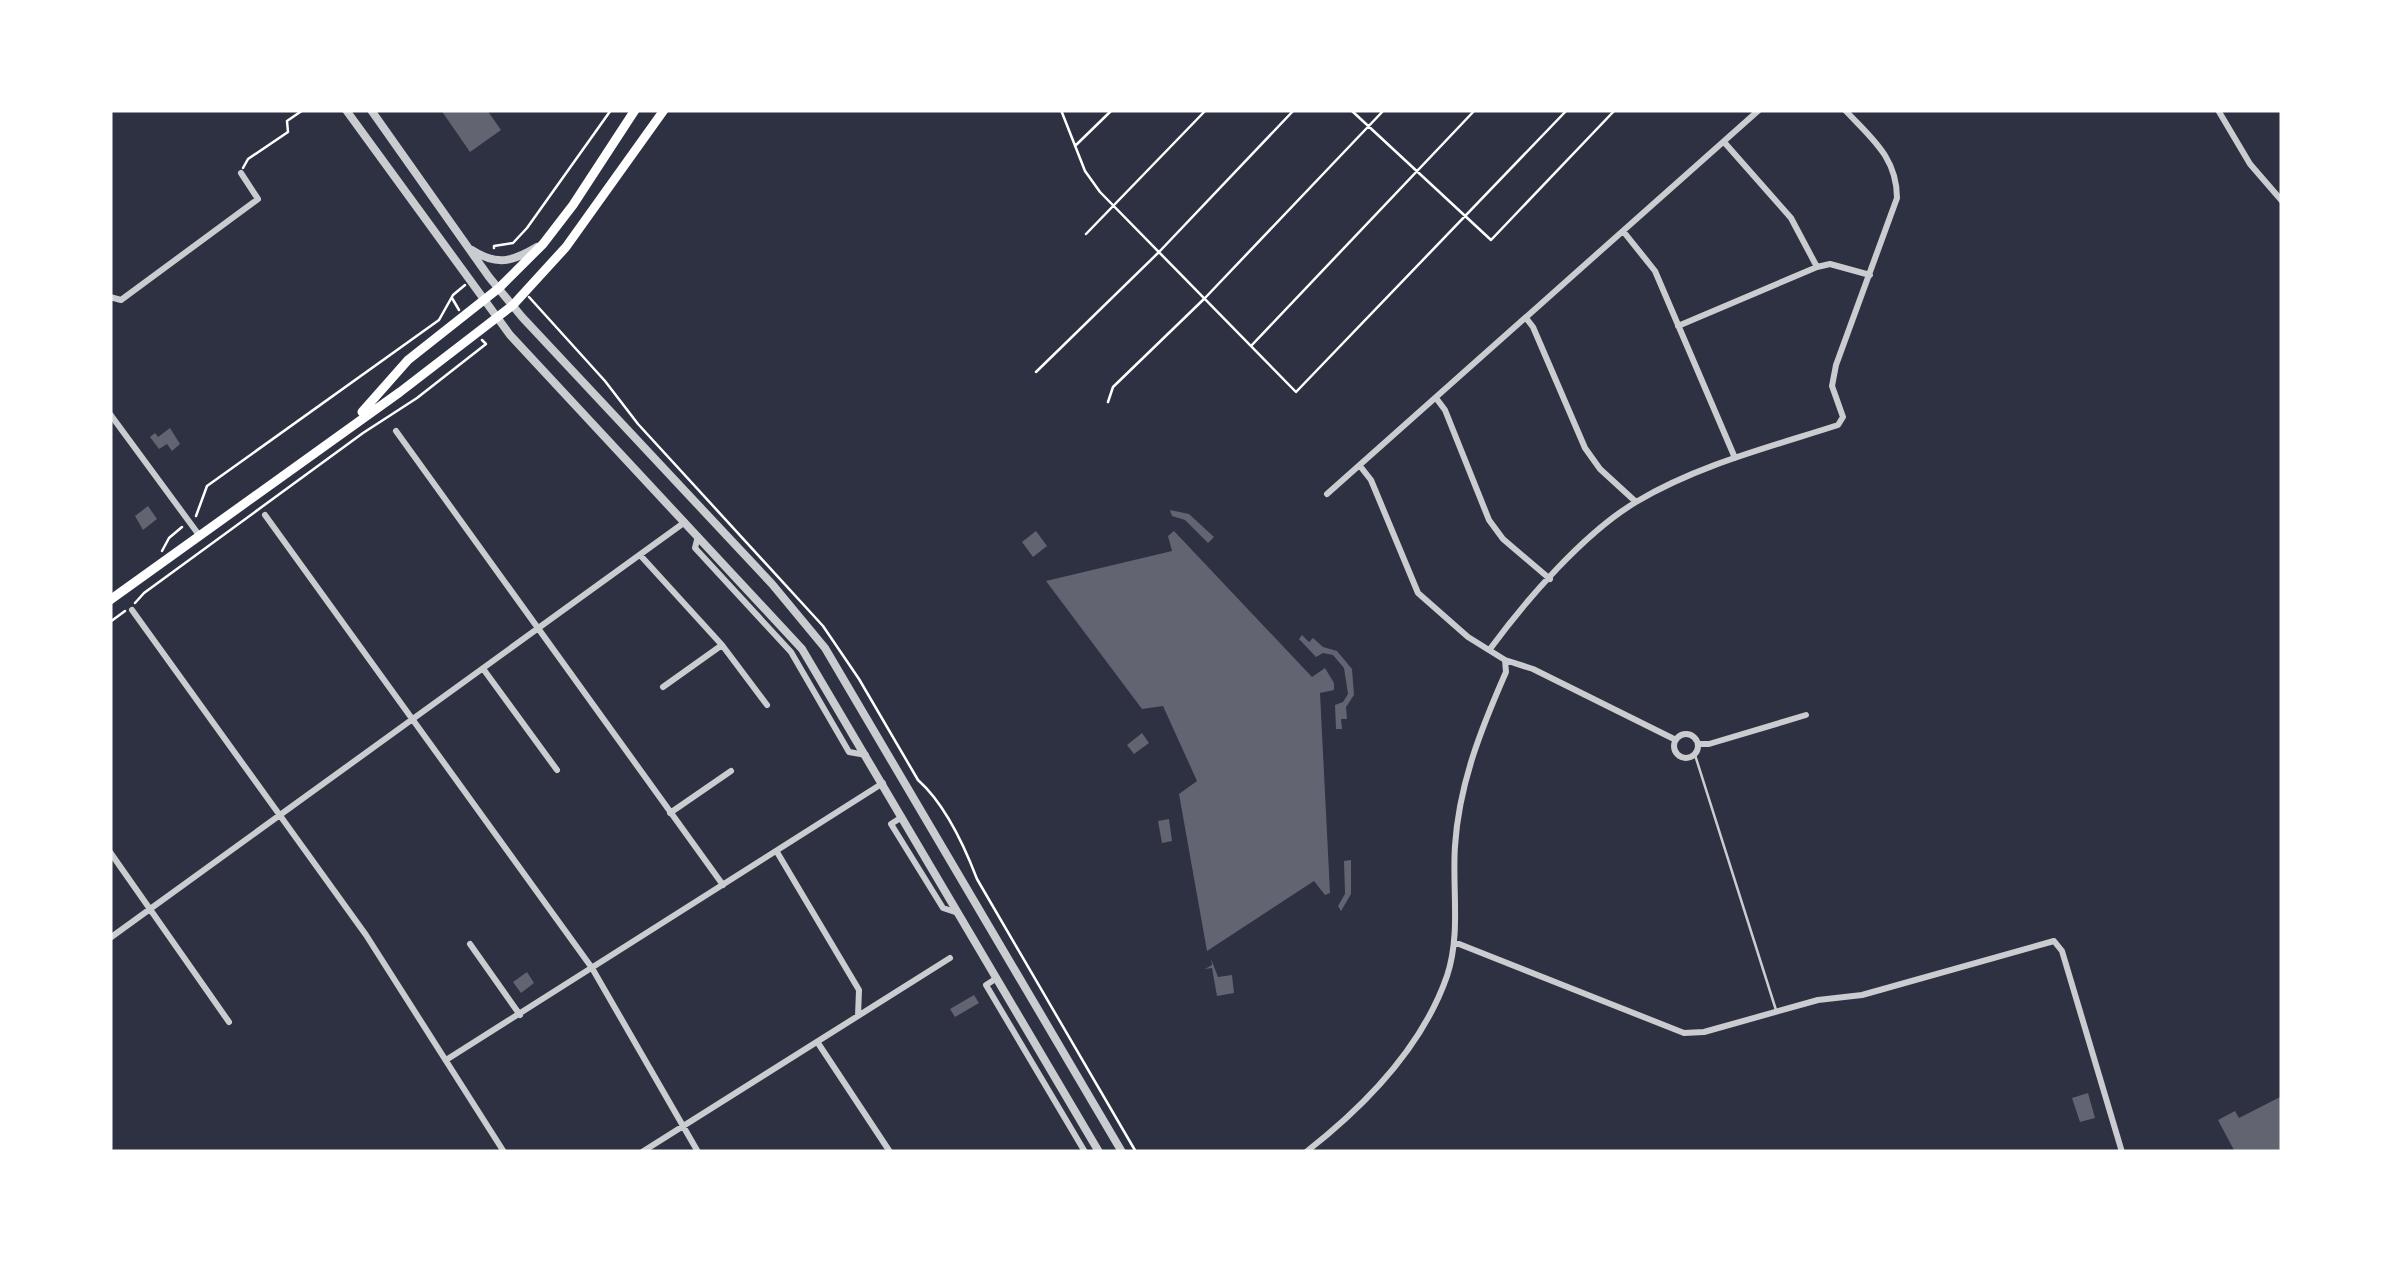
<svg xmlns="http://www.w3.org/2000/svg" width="2392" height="1262" viewBox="0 0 2392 1262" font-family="Helvetica,sans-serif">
  <rect width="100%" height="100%" fill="#2d3142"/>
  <path fill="#626471" d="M441,110H487L501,130L470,152Z
    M170,428L180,444L172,451L167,444L159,449L150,437L155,433L158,437Z
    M148,506L157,519L143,530L135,516Z
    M1170,510L1189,514L1214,537L1208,543L1185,520L1172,516Z
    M1036,531L1047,546L1033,557L1022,542Z
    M1174,531L1312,677L1325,668L1334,683V690L1320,693L1330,893L1325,895L1314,881L1207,951L1179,794L1197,781L1163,706L1142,709L1046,581L1172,551L1168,536Z
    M1302,635L1309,642L1313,638L1323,647L1337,651L1352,669L1354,695L1346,707L1347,719H1341L1342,729H1336L1335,705L1343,702L1348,694L1344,668L1333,655L1323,653L1316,657L1299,639Z
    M1142,733L1149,743L1134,754L1127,745Z
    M1169,819L1172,841L1162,843L1158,821Z
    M1351,860V894L1341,911L1338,906L1345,894L1344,861Z
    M1211,959L1218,977L1232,975L1234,993L1217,996L1212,968L1205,969L1212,965Z
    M527,972L534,983L521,993L513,982Z
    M974,995L979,1003L955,1017L950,1009Z
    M2088,1093L2095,1118L2080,1122L2072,1098Z
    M2282,1096V1150L2235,1152L2218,1120L2235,1111L2239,1118Z"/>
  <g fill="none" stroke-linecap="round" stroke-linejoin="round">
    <path stroke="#fff" stroke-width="2.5" d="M1061,110L1085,171L1100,192L1296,392L1567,110
      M1351,110L1491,240L1615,110
      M1075,146L1112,110
      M243,168L248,159L288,132L287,121L303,110
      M1086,234L1206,110
      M494,248V246L513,243L527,228L611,110
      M529,297L605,381L638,424L823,626L859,679L918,780C945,804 964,845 977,879L1136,1152
      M452,298L459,310
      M1251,346L1475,110
      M1036,372L1159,252L1294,110
      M1108,402L1113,387L1205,298L1384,110
      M196,516L207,486L439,320L453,295L465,285
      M162,551L169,538L182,527
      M135,603L144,593L363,433L417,398L486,344L482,340
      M110,622L125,611"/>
    <path stroke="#caccd0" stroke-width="2.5" d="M1695,755L1776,1010"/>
    <path stroke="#caccd0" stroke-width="6" d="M2218,110L2250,164L2282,201
      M1724,142L1791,218L1817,267
      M1623,231L1655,271L1735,458
      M110,297L121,300L258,199L241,173
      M1526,318L1533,327L1585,448L1600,469L1636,502
      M1678,326L1817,267L1830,264L1870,275
      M1436,398L1445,410L1489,520L1503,539L1550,579
      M110,414L199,535
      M396,431L723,885
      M1360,466L1371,480L1418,593L1468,637L1505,660L1533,669L1676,740
      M1327,494L1759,110
      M265,515L592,968L698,1152
      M698,536L695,548L791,652L849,752L866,755
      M640,555L722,645L767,705
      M132,610L366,935L504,1152
      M1490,649C1526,600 1584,533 1636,502C1698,465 1770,447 1838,425L1843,417L1832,386L1836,365L1897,198C1897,157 1871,138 1845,110
      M484,670L557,770
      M663,687L722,645
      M1674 746a12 12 0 1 1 24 0a12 12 0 1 1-24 0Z
      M1698,744H1709L1806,715
      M670,813L731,771
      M902,817L891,824L943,908L958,913
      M110,852L229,1022
      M777,852L859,990L858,1016
      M110,938L685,522
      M1454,942L1684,1033L1704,1032L1818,1000L1862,995L2054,941L2062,951L2122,1152
      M470,944L520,1015
      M997,978L986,985L1085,1152
      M818,1043L890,1152
      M446,1060L883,783
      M642,1152L950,958
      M1306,1152C1365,1106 1422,1048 1447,976C1461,934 1452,889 1455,846C1459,784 1481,729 1506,672L1505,660"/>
    <path stroke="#caccd0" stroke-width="8" d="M346,110L510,335L802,649L1099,1152
      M371,110L489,277L522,317L772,584L825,648L1122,1152
      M472,250C497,266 512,262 537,247"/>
    <path stroke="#fff" stroke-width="9" d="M362,412L408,360L499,288L543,244L573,205L635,110
      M110,600L400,392L513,305L566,247L664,110"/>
  </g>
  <rect width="2392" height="1262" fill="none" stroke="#ffffff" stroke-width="225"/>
</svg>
